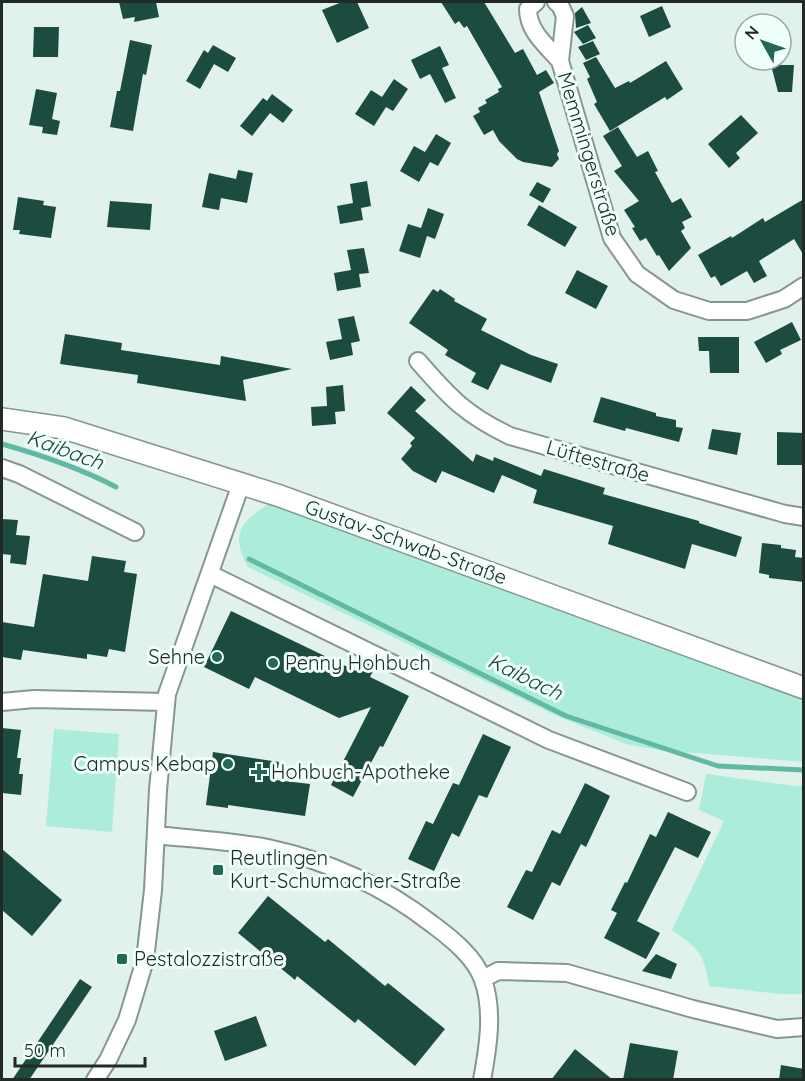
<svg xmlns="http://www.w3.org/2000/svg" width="805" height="1081" viewBox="0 0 805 1081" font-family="Quicksand,sans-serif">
  <rect width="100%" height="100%" fill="#e1f1ec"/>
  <path fill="#abedda" d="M270,503L803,696V762L659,750L626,744L557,716L248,567C230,533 240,523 270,503Z
    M54,729L119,734L112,832L46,826Z
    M706,774L795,786L803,785V994H780L709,986C704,953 699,949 672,930L724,821L699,810Z"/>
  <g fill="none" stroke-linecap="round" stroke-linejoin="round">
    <path stroke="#60baa3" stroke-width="5" d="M2,444C41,455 80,468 116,487
      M249,559L566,716L718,766L804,770"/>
  </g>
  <path fill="#1c4c40" d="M119,2H156L159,17L134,22L135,17L123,19Z
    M342,2H357L369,28L337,43L322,10Z
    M441,2H484L515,53L523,49L537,75L546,70L554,83L539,92L559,151L557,154L559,159L552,167L523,162L517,159L499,141L493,130L484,135L473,116L480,112L478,108L487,103L485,100L499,92L498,89L502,87L467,26L464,28L459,21L455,24Z
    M662,6L671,27L649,37L640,16Z
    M582,7L591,23L576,28L575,13Z
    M588,25L596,38L583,44L574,32Z
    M34,27H59L58,57H33Z
    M130,40L152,45L146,75L143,74L133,131L110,127L117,91H120Z
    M593,41L600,54L586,60L578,47Z
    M213,45L236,58L228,72L214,64L200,89L186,81L204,50L208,53Z
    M440,46L449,65L442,68L456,98L445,103L430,74L420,79L411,60Z
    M596,57L615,88L629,81L630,83L666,61L683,89L667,100L665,97L610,131L594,104L597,102L587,79L590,77L583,63Z
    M771,65H794L792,92H778Z
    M394,79L408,89L393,111L386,107L374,126L355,114L371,90L382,97Z
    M36,89L57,93L52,119L60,121L57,135L42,133L43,127L29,125Z
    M272,94L293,110L283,123L270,113L252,136L240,126L263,98L267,101Z
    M741,115L758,133L736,153L740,158L729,168L708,144Z
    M618,127L637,157L648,151L658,171L655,172L672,203L681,198L692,217L682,222L685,228L681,231L691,248L669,271L659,255L657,256L646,238L640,241L632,228L635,227L624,210L639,201L614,171L622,166L603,136Z
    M436,134L451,143L438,166L430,162L419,182L400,171L414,146L425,152Z
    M238,170L253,173L247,203L221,198L219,210L202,207L209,173L236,179Z
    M367,181L371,206L361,208L363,220L340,224L337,206L353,203L350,184Z
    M537,182L551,189L543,203L529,195Z
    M18,197L44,201L43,205L56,207L51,238L19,234L20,230H13Z
    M804,199V256L794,239L759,261L767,276L754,283L747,271L721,286L715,276L711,278L698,255L731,236L732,238L763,218L765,222Z
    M110,201L152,204L150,230L107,227Z
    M539,205L577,227L565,247L527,225Z
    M428,208L444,214L435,239L427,236L420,258L399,251L408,224L421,228Z
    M364,248L369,273L359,274L361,287L337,291L334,273L351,270L347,250Z
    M577,270L608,286L596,309L565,293Z
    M433,289L438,292L440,289L455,299L454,301L487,319L481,330L531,355L558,364L551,383L501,364L488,390L471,382L476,373L445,355L448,350L409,323Z
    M354,316L360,341L351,343L353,355L330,360L326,342L342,339L338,319Z
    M792,322L801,340L780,350L782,354L766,363L754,342Z
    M65,334L122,343L121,350L220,365L221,356L292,369L243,380L246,401L137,383L138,375L60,364Z
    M698,337H739V373H710L709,351H699Z
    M343,385L345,411L335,412L336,424L312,426L311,407L327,406L326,387Z
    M411,386L426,400L415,411L473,462L476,454L493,461L494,457L541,476L544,469L605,488L603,494L699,521V523L742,537L736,557L692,544L685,569L608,544L613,526L533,503L537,490L502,475L494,493L442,471L436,483L413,471L401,459L412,446L410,443L415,438L387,413Z
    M601,397L656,413V416L676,420V427L683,428L679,442L626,428L625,431L593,422Z
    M712,429L741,433L737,455L708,449Z
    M777,432L804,433V465H777Z
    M2,519L18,520L16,535L30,536L26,565L10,563L11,555L2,554Z
    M762,543L781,545V548L796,550L795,557L804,558V582L769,578V575L759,573Z
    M92,556L126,561L124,572L137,574L125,652L109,649L107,657L87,654V659L23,650L21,660L2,657V622L34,627L43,574L88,581Z
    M231,611L356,671L361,660L375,667L370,677L409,696L383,747L380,746L353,797L331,785L371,707L339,718L255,677L249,689L204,667Z
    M2,728L21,730L17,758H21L19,774H23L21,795L2,793Z
    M483,734L511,747L487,798L479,795L459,837L452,833L434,871L408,859L426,821L433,824L453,783L459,785Z
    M213,752L279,762L276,780L310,784L305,816L228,805V808L206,805Z
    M585,783L610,796L586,847L581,844L560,886L552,882L533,920L507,907L526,870L532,872L552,830L560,834Z
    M668,812L711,832L698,858L675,847L637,921L660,933L646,959L604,938L617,913L611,910L625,882L627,883L650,834L656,837Z
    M2,849L62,900L32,936L2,910Z
    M268,896L325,942L328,939L385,986L388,983L445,1029L415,1066L358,1019L355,1023L297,976L295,980L238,933Z
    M656,954L677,964L671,979L642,971Z
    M80,979L92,987L29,1080H12Z
    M256,1016L267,1046L225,1061L214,1031Z
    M630,1043L678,1051L673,1080H623Z
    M575,1049L613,1080H551Z
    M781,1065L804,1069V1080H779Z"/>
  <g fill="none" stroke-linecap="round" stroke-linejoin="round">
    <g stroke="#879691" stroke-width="20">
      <path id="minor" d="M536,2L528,9C528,31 546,45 560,61
        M556,2L560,5L565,16L560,61L612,238L637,274L674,300L709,311H747L784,299L804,286
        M418,361C450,398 466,415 510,436L785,514L804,517
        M2,468L19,474L135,532
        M210,574L549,740L687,792
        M2,702L34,699L166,702
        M156,835C193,839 231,841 268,848C329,861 383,886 432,924C451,938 475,957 483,980C494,1011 488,1048 482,1080
        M483,979L498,971L567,973L693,1009L777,1029L804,1027
        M95,1080L108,1060L127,1020L145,960L153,890L158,790L167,694L241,484"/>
    </g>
    <g stroke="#879691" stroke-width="24">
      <path id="tertiary" d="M2,419L64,428L280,496L804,688"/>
    </g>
    <use href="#minor" stroke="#fff" stroke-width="16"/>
    <use href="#tertiary" stroke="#fff" stroke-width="21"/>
  </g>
  <g fill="#246757" stroke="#effffa" stroke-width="2">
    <circle cx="217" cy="657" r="6"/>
    <circle cx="273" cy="663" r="6"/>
    <circle cx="228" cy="764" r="6"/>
    <path d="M256 763h6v6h6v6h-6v6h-6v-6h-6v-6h6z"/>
    <rect x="212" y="864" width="12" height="12" rx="3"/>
    <rect x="116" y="953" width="12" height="12" rx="3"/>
  </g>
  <g text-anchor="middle" stroke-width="6" stroke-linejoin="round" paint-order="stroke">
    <g font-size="20" fill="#232927" stroke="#effffa">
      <text transform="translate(589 154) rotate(73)" y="7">Memmingerstraße</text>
      <text transform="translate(598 461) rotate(16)" y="7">Lüftestraße</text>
      <text transform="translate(406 542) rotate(20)" y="7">Gustav-Schwab-Straße</text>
    </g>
    <g font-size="20" fill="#232927" stroke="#effffa" text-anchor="start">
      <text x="205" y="664" text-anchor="end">Sehne</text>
      <text x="285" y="670">Penny Hohbuch</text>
      <text x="216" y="771" text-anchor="end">Campus Kebap</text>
      <text x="271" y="779">Hohbuch-Apotheke</text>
      <text x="230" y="865">Reutlingen<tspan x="230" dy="23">Kurt-Schumacher-Straße</tspan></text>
      <text x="134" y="966">Pestalozzistraße</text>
    </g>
    <g font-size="21" font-style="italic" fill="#1f473d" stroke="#effffa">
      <text transform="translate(65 450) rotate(20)" y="7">Kaibach</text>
      <text transform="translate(525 677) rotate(26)" y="7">Kaibach</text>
    </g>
  </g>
  <rect width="805" height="1081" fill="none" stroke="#232927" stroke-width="6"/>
  <g transform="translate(763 42) rotate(310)"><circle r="28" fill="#effffa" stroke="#9da9a6" stroke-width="1.5"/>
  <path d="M0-4.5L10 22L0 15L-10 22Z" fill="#246757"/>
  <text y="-9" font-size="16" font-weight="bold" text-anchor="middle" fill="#232927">N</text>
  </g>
  <path d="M15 1057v9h130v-9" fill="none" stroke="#232927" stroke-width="3"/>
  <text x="24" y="1057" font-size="18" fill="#232927" stroke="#effffa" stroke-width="4.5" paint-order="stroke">50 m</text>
</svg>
